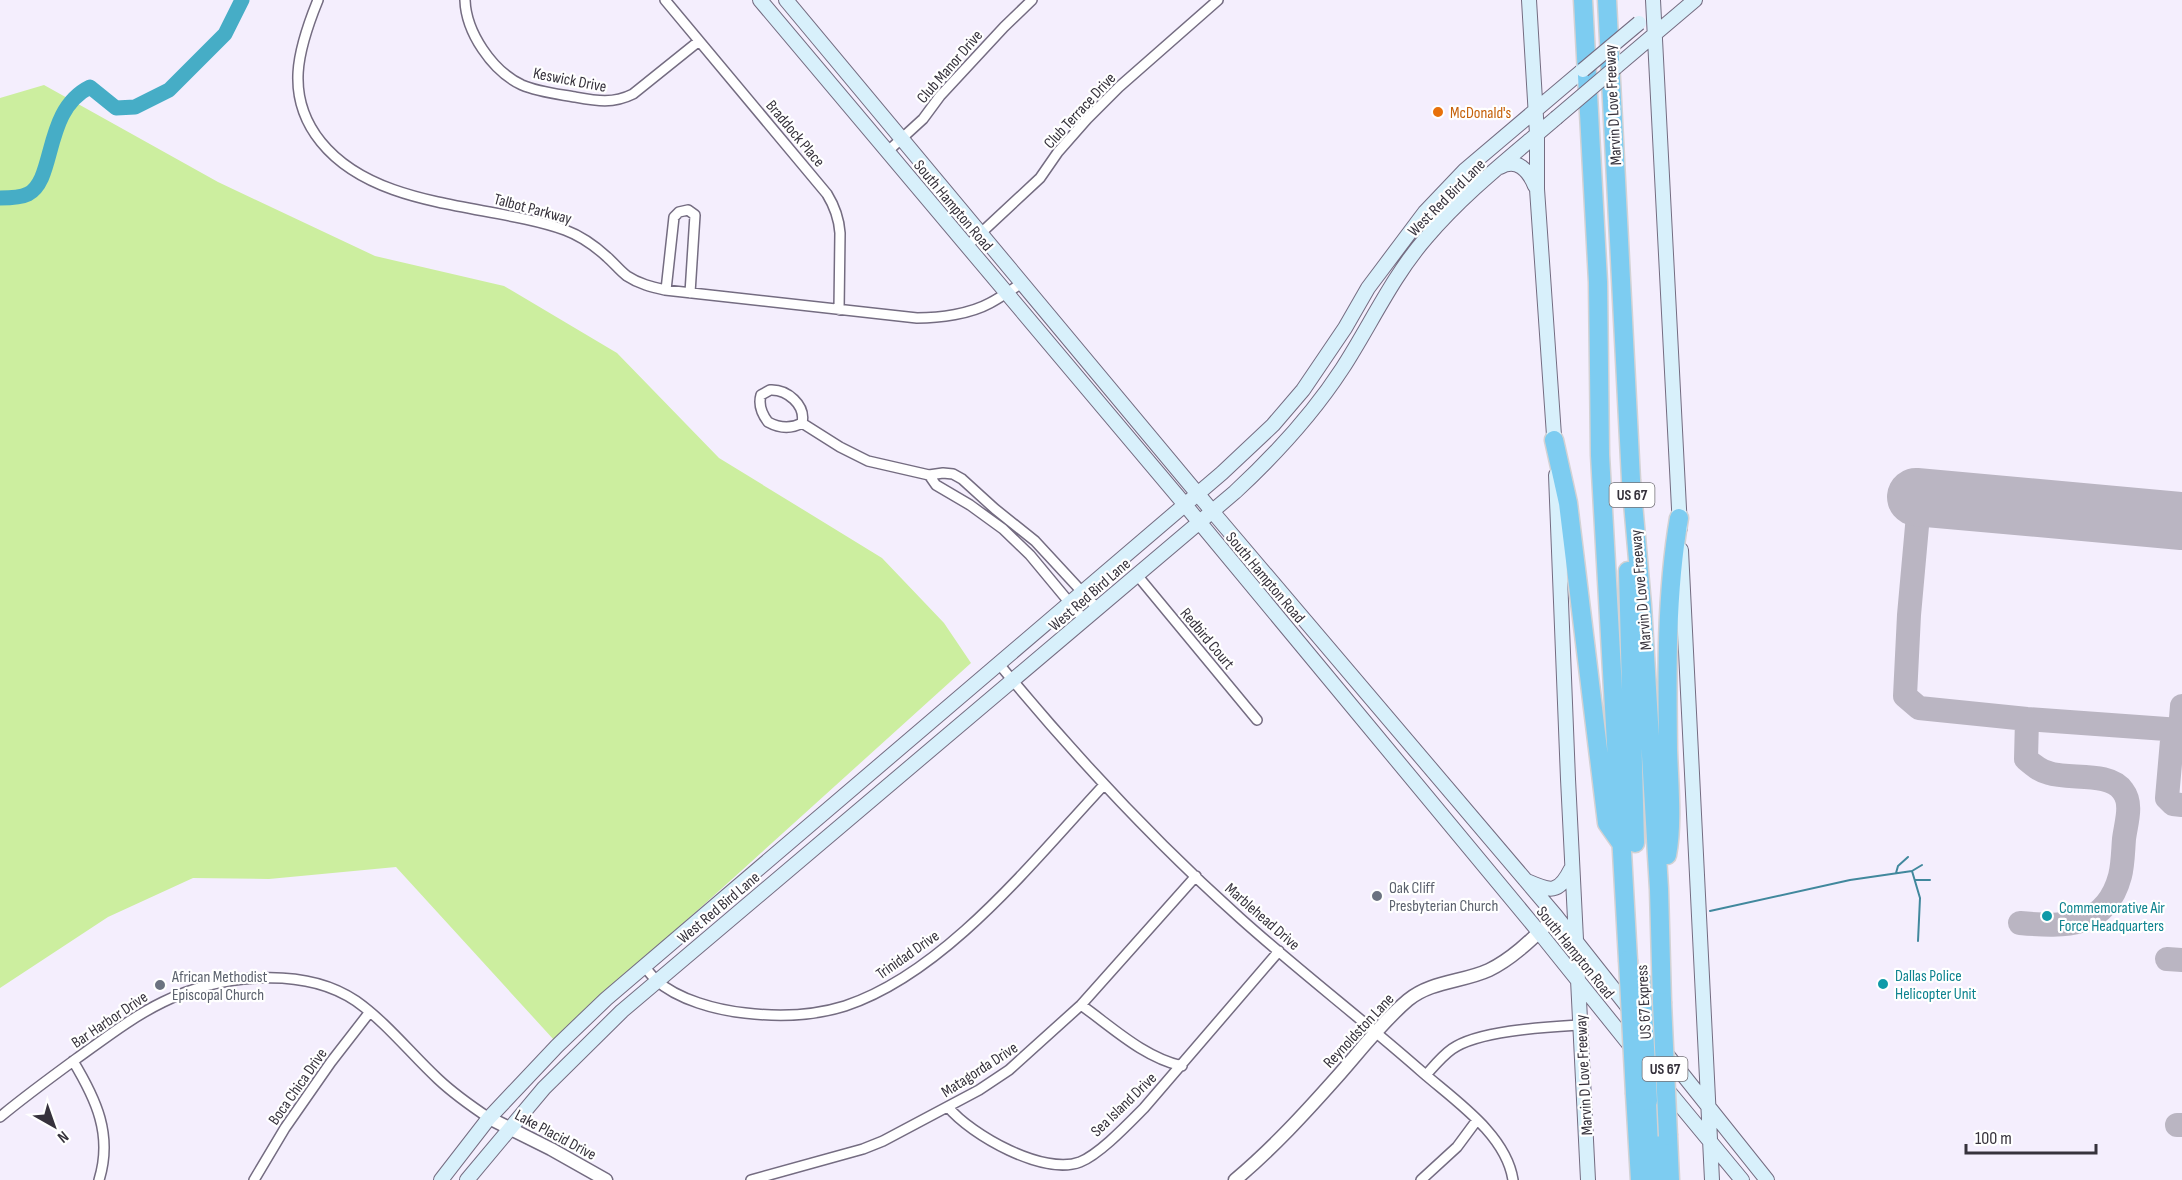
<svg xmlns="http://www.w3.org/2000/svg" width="2182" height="1180" viewBox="0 0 2182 1180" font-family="'Sofia Sans Condensed',sans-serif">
  <rect width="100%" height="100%" fill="#f4eefd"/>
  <path fill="#ccee9f" d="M44,85L218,182L375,256L504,286L617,353L719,458L882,558L944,623L971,663L554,1040L396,867L269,879L193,878L108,917L0,988V98Z"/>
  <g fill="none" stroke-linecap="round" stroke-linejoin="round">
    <path stroke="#41889d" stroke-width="2" d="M1912,871L1920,898L1918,941
      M1896,873L1898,866L1908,857
      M1915,880H1930
      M1710,911L1850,880L1912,871L1922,865"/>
    <path stroke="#46adc6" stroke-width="15" d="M0,198C9,198 20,198 28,194C56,180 43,110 90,87L116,108L135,107L169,90L225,34L242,0"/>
    <path stroke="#bab5c2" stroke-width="24" d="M1929,498L1918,515L1909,615L1905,696L1919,708L2027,719L2180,730
      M2182,706L2180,730H2182
      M2173,729L2167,798L2173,804L2182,805
      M2020,923C2066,927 2106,928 2120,876C2123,864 2123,851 2124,839C2126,823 2133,804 2123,791C2110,771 2069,780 2049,773C2040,771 2033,765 2026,759L2027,719
      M2167,959L2182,960
      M2177,1125H2182"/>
    <path stroke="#bab5c2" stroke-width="58" d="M1916,497L2182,521"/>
    <g stroke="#746c81" stroke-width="12">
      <path id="minor" d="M318,0C298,49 284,96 321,142C376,210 488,203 565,230C581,236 595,246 607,257C614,263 620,271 627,276C639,284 652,287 665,290L917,318C940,318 970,314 990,303C1001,297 1011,290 1022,283
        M465,0C466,32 492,71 522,85C538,92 558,94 575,97C597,101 613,104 633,94L699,41
        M665,0L827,194C835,207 839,218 840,233L839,310
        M888,151L923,119L940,96L1004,27L1032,0
        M967,246L1040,178L1058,152L1087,119L1119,87L1218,0
        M666,290L674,217L679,212L688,210L695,215L690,293
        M770,390C787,389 806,405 802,423C791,429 779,428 768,422C762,414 758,405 761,395Z
        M802,423L840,447L868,461L929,475L943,473L953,474L962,479L995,509L1035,541L1097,608
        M929,475L936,485L970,505L1003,529L1030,555L1084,620
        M1137,575L1257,720
        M999,664C1074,755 1153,840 1240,918C1299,971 1362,1019 1421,1071C1454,1100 1506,1134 1513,1180
        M644,966C648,971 652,976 656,980C678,1000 717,1010 745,1013C778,1017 813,1016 845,1006C945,973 1033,861 1103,786
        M1081,1005C1112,1027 1143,1057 1182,1066
        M73,1061C96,1099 113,1135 99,1180
        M1426,1075C1434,1066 1442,1056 1452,1049C1479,1030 1548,1027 1581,1025
        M948,1107C971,1135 1044,1176 1080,1162C1100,1154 1129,1123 1144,1108L1279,951
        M0,1117C24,1097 50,1078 76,1059C104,1039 132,1017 163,1002C218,975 303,965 356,1001C387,1023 411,1054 438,1079C454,1094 471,1106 489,1118
        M254,1180L285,1128L331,1062L369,1013
        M751,1180L863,1149L883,1141L979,1090L1009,1070L1081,1005L1196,876
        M1421,1180L1457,1147L1477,1120"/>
    </g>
    <g stroke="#746c81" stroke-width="15">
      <path id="tertiary" d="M489,1118L551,1149L606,1180
        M1235,1180C1273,1148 1305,1113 1337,1077C1360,1051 1382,1022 1408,1000C1431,981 1463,982 1489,970C1514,958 1536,935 1556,916"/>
    </g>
    <g stroke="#746c81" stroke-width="16">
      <path id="secondary" d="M760,0L1186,506L1539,932L1633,1049
        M786,0L1217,517L1556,916L1631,1011
        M1529,0L1537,134V189L1555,450
        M1653,0L1680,528
        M1616,67L1695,0
        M1500,167C1517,157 1529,171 1535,186
        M1556,475L1568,779L1588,1180
        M1681,550L1712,1180
        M1527,881C1550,891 1558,895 1571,869
        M1664,1051L1767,1180
        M1665,1087L1742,1180
        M441,1180L489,1118L557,1046L606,999L1222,473L1273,425L1303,390L1345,328L1368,288L1425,212L1465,170L1583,70
        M467,1180L544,1088L622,1011L1235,492C1276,454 1312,415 1342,369C1370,326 1392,277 1426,238C1464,193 1512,156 1556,118"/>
    </g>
    <g stroke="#d3d2d4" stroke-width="21">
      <path id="motorway" d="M1583,0L1598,282L1600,455L1628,960
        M1607,0L1631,480L1642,605L1659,889L1662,1002
        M1554,440L1568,503L1607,823L1623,846
        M1628,571L1635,843
        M1667,855C1673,824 1669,783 1668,750C1667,673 1666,595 1679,518
        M1635,1094L1640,1180
        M1648,1101L1653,1180
        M1668,1136L1670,1180"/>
    </g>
    <use href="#minor" stroke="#fff" stroke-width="9"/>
    <use href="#tertiary" stroke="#fff" stroke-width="12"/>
    <use href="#secondary" stroke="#d8f0fb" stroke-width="14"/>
    <use href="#motorway" stroke="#7dccf1" stroke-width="18"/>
    <g stroke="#746c81" stroke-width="16" stroke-linecap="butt">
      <path id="secondary-bridge" d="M1583,70L1639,23
        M1556,118L1616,67"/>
    </g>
    <g stroke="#d3d2d4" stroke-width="21" stroke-linecap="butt">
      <path id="motorway-bridge" d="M1628,960L1635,1094
        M1641,976L1648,1101
        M1662,1002L1668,1136"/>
    </g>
    <use href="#secondary-bridge" stroke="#d8f0fb" stroke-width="14"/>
    <use href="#motorway-bridge" stroke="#7dccf1" stroke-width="18"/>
  </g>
  <circle fill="#e8710a" stroke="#fff" stroke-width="2" cx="1438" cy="112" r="6"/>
  <g fill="#6b7280" stroke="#fff" stroke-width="2">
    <circle cx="1377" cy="896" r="6"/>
    <circle cx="160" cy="985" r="6"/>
  </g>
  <g fill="#0f9aa8" stroke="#fff" stroke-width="2">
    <circle cx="2047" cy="916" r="6"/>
    <circle cx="1883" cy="984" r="6"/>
  </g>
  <g text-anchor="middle" stroke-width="4.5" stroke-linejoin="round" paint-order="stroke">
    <g fill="#fff" stroke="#727076" stroke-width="1.5">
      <rect x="1609.5" y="483" width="45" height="24" rx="4.5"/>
      <rect x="1642.5" y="1057" width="45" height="24" rx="4.5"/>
    </g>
    <g font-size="15" font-weight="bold" fill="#36323c">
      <text x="1632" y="500">US 67</text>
      <text x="1665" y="1074">US 67</text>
    </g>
    <g font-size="16" fill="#36323c" stroke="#fff">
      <text transform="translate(949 66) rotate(-49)" y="6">Club Manor Drive</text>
      <text transform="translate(570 79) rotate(11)" y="6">Keswick Drive</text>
      <text transform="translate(1612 105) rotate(-93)" y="6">Marvin D Love Freeway</text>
      <text transform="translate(1079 110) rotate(-47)" y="6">Club Terrace Drive</text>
      <text transform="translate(796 133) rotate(50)" y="6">Braddock Place</text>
      <text transform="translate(1446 197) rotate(-45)" y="6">West Red Bird Lane</text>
      <text transform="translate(954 205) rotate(50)" y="6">South Hampton Road</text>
      <text transform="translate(533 208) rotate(15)" y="6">Talbot Parkway</text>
      <text transform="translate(1266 577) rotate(50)" y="6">South Hampton Road</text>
      <text transform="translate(1640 590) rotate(-95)" y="6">Marvin D Love Freeway</text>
      <text transform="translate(1089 594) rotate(-41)" y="6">West Red Bird Lane</text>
      <text transform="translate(1208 638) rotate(50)" y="6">Redbird Court</text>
      <text transform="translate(718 907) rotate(-40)" y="6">West Red Bird Lane</text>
      <text transform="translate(1263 916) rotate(41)" y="6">Marblehead Drive</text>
      <text transform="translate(1576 952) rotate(51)" y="6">South Hampton Road</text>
      <text transform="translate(907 954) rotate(-35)" y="6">Trinidad Drive</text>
      <text transform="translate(1643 1002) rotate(-93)" y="6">US 67 Express</text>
      <text transform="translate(109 1019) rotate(-34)" y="6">Bar Harbor Drive</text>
      <text transform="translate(1358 1030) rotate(-47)" y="6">Reynoldston Lane</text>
      <text transform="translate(979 1069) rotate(-33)" y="6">Matagorda Drive</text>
      <text transform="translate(1583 1075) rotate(-93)" y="6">Marvin D Love Freeway</text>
      <text transform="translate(297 1086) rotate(-55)" y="6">Boca Chica Drive</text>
      <text transform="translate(1123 1104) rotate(-44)" y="6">Sea Island Drive</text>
      <text transform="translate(556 1134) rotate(28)" y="6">Lake Placid Drive</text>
    </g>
    <g font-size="16" fill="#c56008" stroke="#fff" text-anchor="start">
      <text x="1450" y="118">McDonald's</text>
    </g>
    <g font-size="16" fill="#5b616d" stroke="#fff" text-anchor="start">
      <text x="1389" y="893">Oak Cliff<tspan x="1389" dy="18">Presbyterian Church</tspan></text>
      <text x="172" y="982">African Methodist<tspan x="172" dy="18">Episcopal Church</tspan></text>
    </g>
    <g font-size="16" fill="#0d838f" stroke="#fff" text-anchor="start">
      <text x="2059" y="913">Commemorative Air<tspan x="2059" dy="18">Force Headquarters</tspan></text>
      <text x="1895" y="981">Dallas Police<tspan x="1895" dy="18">Helicopter Unit</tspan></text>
    </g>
  </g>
  <g transform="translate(54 1126) rotate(140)" stroke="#ffffff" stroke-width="4.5" paint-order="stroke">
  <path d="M0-4.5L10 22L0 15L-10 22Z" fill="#36323c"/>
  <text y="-9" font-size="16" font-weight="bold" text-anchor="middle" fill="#36323c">N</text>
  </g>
  <path d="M1966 1144v9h130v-9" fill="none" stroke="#36323c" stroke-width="3"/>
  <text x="1975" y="1144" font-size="18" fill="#36323c" stroke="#ffffff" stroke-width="4.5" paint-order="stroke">100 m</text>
</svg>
